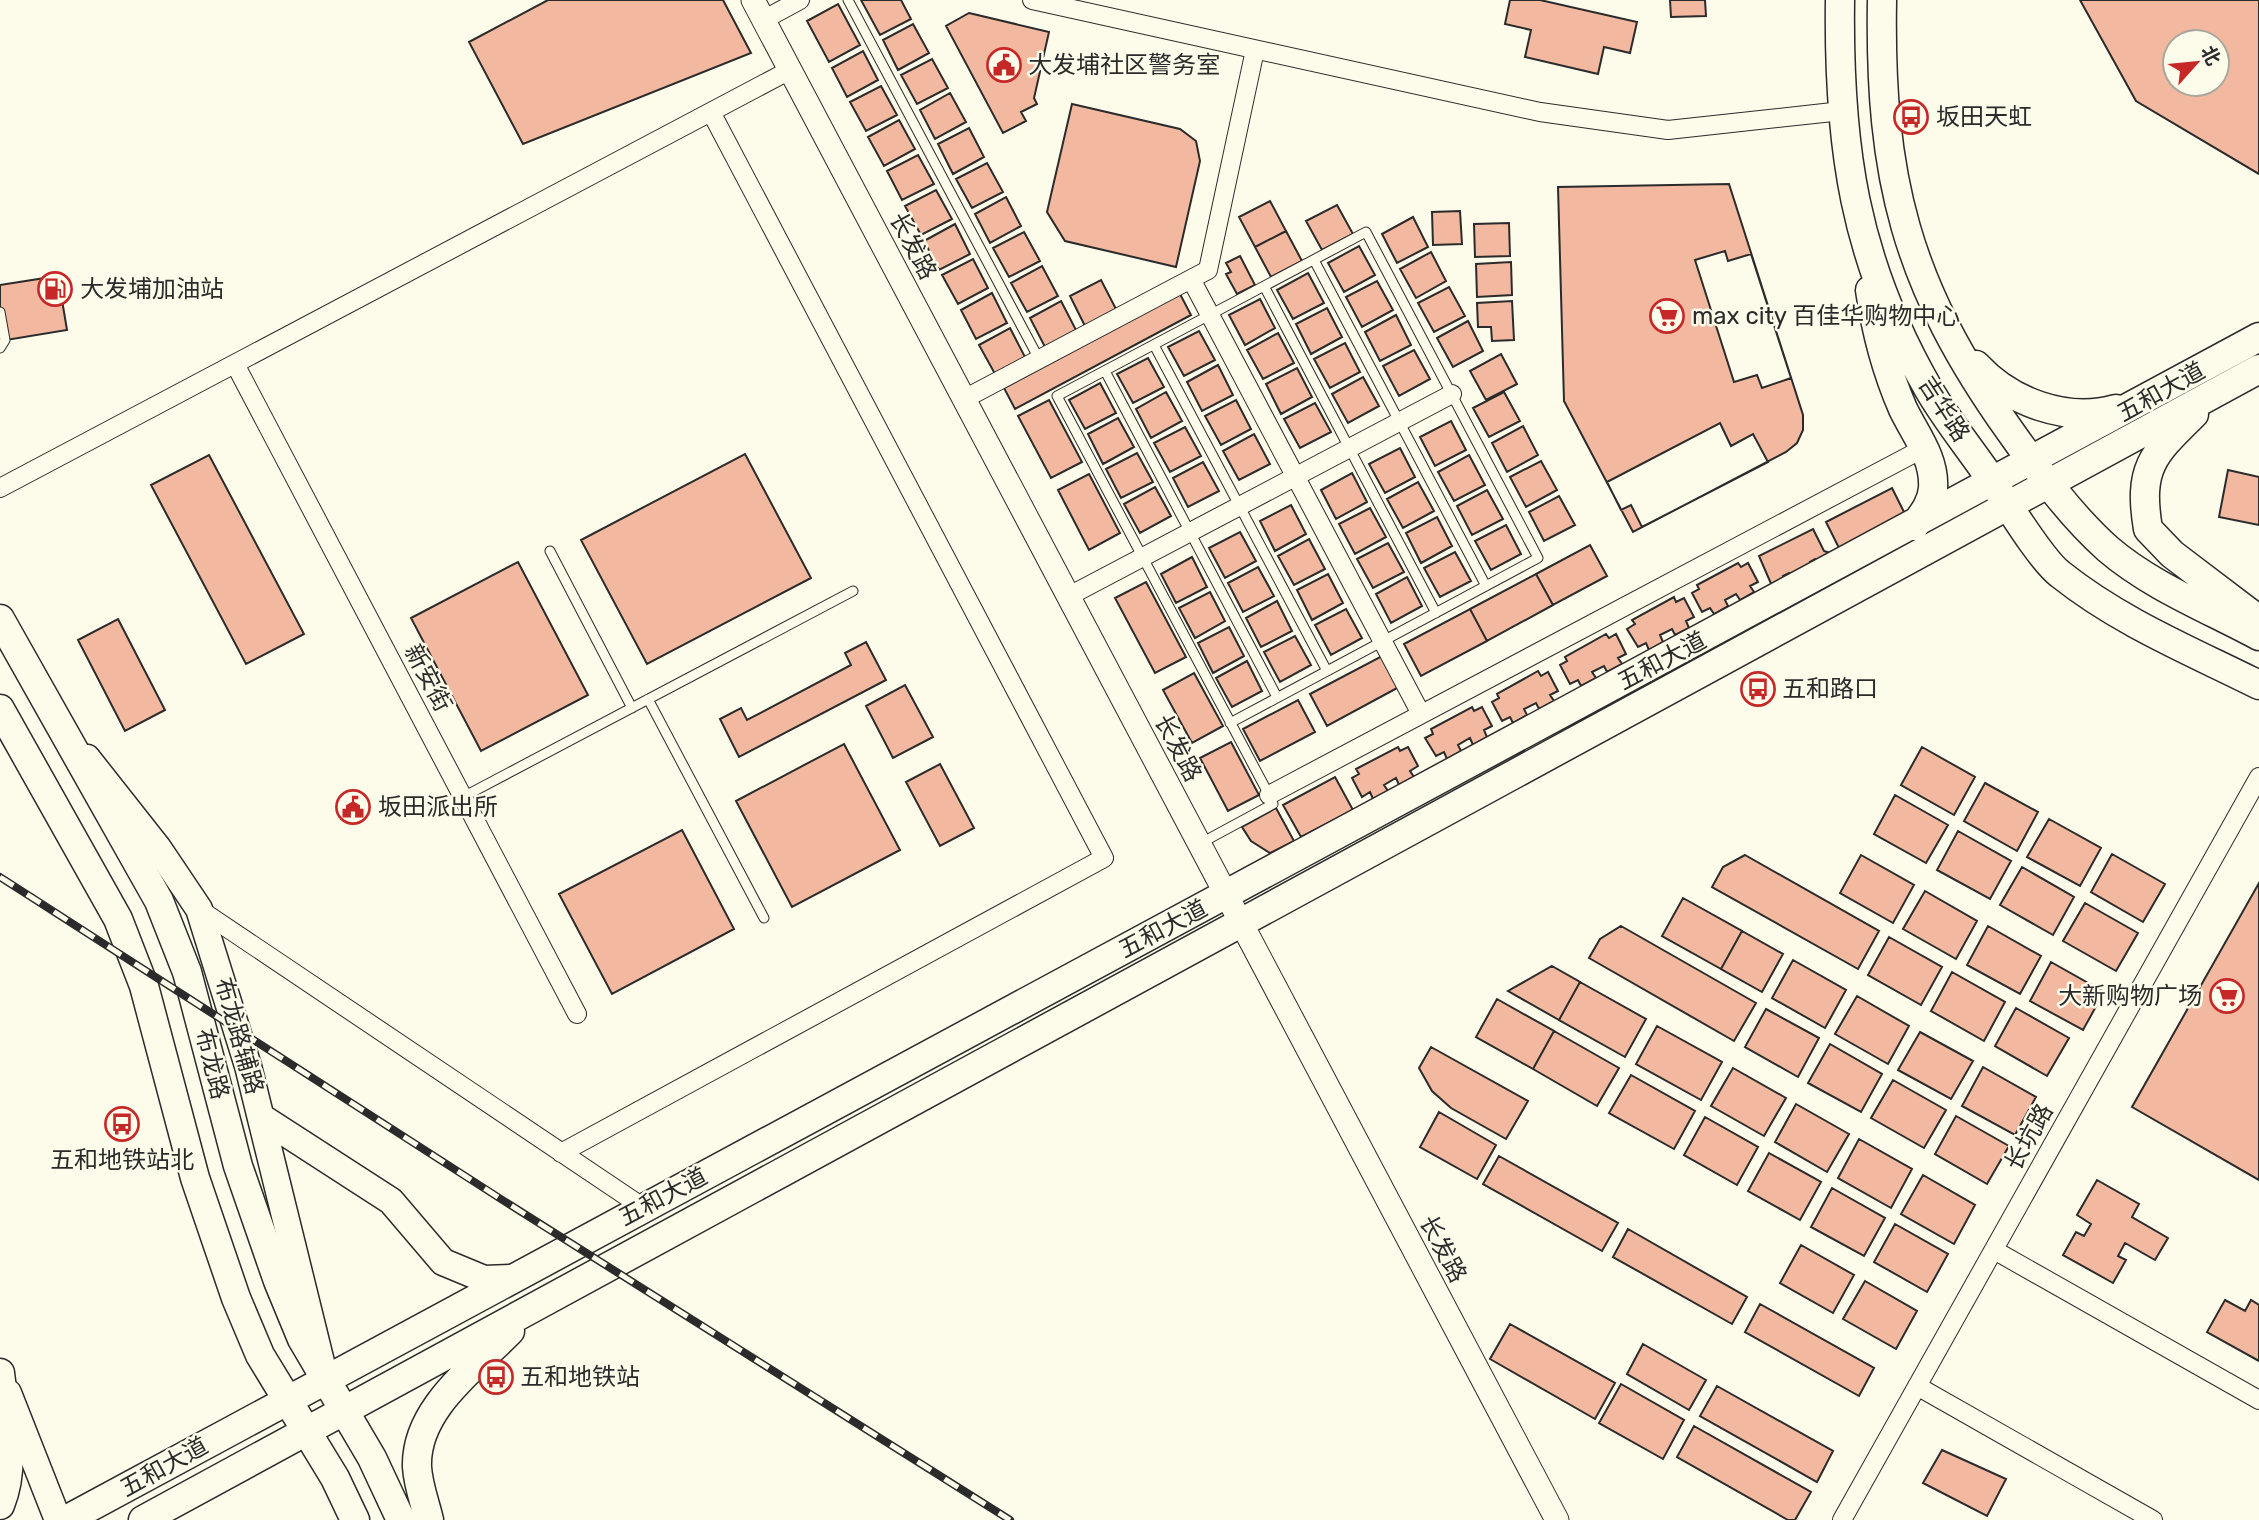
<svg xmlns="http://www.w3.org/2000/svg" width="2259" height="1520" viewBox="0 0 2259 1520" font-family="Rubik,'Noto Sans SC',sans-serif">
  <rect width="100%" height="100%" fill="#fdfbea"/>
  <path fill="#f2b8a0" stroke="#2b2b2b" stroke-width="2" fill-rule="evenodd" d="M548,0H723L751,53L523,144L469,42Z
    M861,0H901L911,19L880,35Z
    M1510,0H1540L1637,22L1630,53L1604,47L1598,74L1525,57L1531,30L1505,24Z
    M1670,0H1705L1706,16L1671,17Z
    M2080,0H2259V174L2136,101ZM2175,42H2217V84H2175Z
    M838,4L860,45L829,62L807,21Z
    M969,13L1049,32L1034,98L1037,104L1021,112L1026,121L1003,133L946,26Z
    M913,24L929,53L898,70L883,40Z
    M863,51L878,80L847,97L832,68Z
    M932,59L948,88L917,104L901,75Z
    M881,86L897,115L866,131L850,102Z
    M950,93L966,122L935,139L920,110Z
    M1072,104L1180,129L1196,141L1200,161L1176,267L1065,241L1047,212Z
    M899,120L915,149L884,166L868,137Z
    M969,128L984,157L953,174L938,144Z
    M918,155L934,184L902,200L887,171Z
    M987,163L1003,192L972,208L956,179Z
    M1729,184L1803,415V430L1797,443L1786,452L1633,532L1564,401L1558,187Z
    M936,190L952,219L921,235L905,206Z
    M1006,197L1021,226L990,243L975,214Z
    M1270,201L1286,231L1255,247L1239,217Z
    M1337,205L1353,234L1322,250L1306,221Z
    M1460,211L1462,244L1433,245L1432,212Z
    M1413,217L1428,247L1397,263L1382,234Z
    M1509,223L1510,256L1475,257L1474,224Z
    M955,224L970,254L939,270L924,241Z
    M1286,231L1302,261L1271,277L1255,247Z
    M1024,232L1040,261L1009,277L993,248Z
    M1359,246L1375,275L1344,292L1328,263Z
    M1725,251L1728,261L1751,254L1791,378L1762,388L1757,375L1734,382L1695,260Z
    M1431,252L1446,281L1416,298L1400,269Z
    M1240,256L1255,285L1237,294L1226,274L1231,272L1226,263Z
    M973,259L988,288L958,304L942,275Z
    M1511,262L1512,295L1477,297L1476,264Z
    M1042,266L1058,296L1027,312L1011,283Z
    M1308,273L1324,303L1293,319L1277,290Z
    M58,276L67,330L0,341V285Z
    M1101,280L1116,309L1085,326L1070,296Z
    M1377,281L1393,310L1362,327L1346,297Z
    M1449,287L1465,316L1434,332L1418,303Z
    M992,293L1007,323L976,339L961,310Z
    M1180,294L1191,315L1015,409L1004,388Z
    M1260,299L1275,328L1245,345L1229,315Z
    M1061,301L1076,330L1045,347L1030,318Z
    M1512,301L1514,340L1492,341L1491,327H1478L1477,303Z
    M1327,308L1342,337L1311,354L1296,324Z
    M1396,315L1411,345L1380,361L1365,332Z
    M1468,321L1483,351L1453,367L1437,338Z
    M1010,328L1025,357L995,374L979,345Z
    M1199,331L1215,360L1184,376L1168,347Z
    M1278,333L1294,363L1263,379L1247,350Z
    M1345,343L1360,372L1330,388L1314,359Z
    M1414,350L1430,379L1399,396L1383,366Z
    M1501,354L1517,384L1486,400L1470,371Z
    M1148,358L1164,387L1133,403L1117,374Z
    M1218,365L1233,395L1202,411L1187,382Z
    M1297,368L1312,397L1281,414L1266,384Z
    M1363,377L1379,406L1348,423L1332,394Z
    M1100,383L1116,413L1085,429L1069,400Z
    M1166,392L1182,421L1151,438L1136,409Z
    M1504,392L1520,421L1489,437L1473,408Z
    M1049,400L1082,462L1051,478L1018,416Z
    M1236,400L1251,429L1221,445L1205,416Z
    M1315,403L1331,432L1300,448L1284,419Z
    M1118,418L1134,447L1103,464L1088,434Z
    M1451,421L1466,450L1435,466L1420,437Z
    M1720,423L1731,446L1753,434L1768,462L1642,527L1631,505L1621,510L1607,482Z
    M1523,426L1538,455L1507,472L1492,443Z
    M1185,427L1201,456L1170,472L1154,443Z
    M1254,434L1270,464L1239,480L1223,451Z
    M1400,448L1415,477L1385,493L1369,464Z
    M1137,453L1153,482L1121,498L1106,469Z
    M745,454L811,578L647,664L581,540Z
    M209,455L304,634L246,664L151,485Z
    M1469,455L1485,485L1454,501L1438,472Z
    M1541,461L1557,490L1526,507L1510,477Z
    M1203,462L1219,491L1188,507L1173,478Z
    M2228,470L2259,477V525L2219,517Z
    M1352,473L1367,502L1336,519L1321,490Z
    M1089,474L1120,533L1089,550L1058,490Z
    M1418,482L1434,511L1403,528L1387,499Z
    M1155,487L1171,516L1140,533L1124,504Z
    M1892,488L1905,514L1839,548L1826,522Z
    M1487,490L1503,519L1472,535L1457,506Z
    M1559,496L1575,525L1544,541L1529,512Z
    M1291,505L1306,534L1275,551L1260,521Z
    M1370,508L1386,537L1355,554L1339,524Z
    M1437,517L1452,546L1421,563L1406,533Z
    M1506,525L1521,554L1491,570L1475,541Z
    M1813,529L1824,551L1830,553L1818,564L1815,559L1810,562L1812,566L1791,577L1789,573L1783,576L1786,581L1772,586L1759,556Z
    M1240,532L1256,561L1225,578L1209,548Z
    M1309,539L1325,569L1294,585L1278,556Z
    M1388,543L1404,572L1373,588L1357,559Z
    M1590,545L1607,576L1553,605L1536,574Z
    M1455,552L1471,581L1440,597L1424,568Z
    M1192,557L1207,587L1176,603L1161,574Z
    M518,562L588,695L481,751L411,618Z
    M1738,563L1741,567L1748,563L1758,582L1750,586L1754,592L1740,600L1736,594L1725,600L1728,606L1714,614L1710,608L1702,612L1692,593L1699,589L1697,585Z
    M1258,567L1274,596L1243,612L1228,583Z
    M1328,574L1343,603L1312,620L1297,590Z
    M1536,574L1553,605L1487,641L1470,609Z
    M1407,577L1422,606L1391,623L1376,594Z
    M1146,582L1186,657L1155,673L1115,598Z
    M1210,592L1225,621L1195,638L1179,608Z
    M1674,597L1676,602L1684,598L1694,617L1686,621L1689,628L1675,635L1672,629L1660,635L1663,642L1649,650L1646,643L1638,647L1627,629L1635,624L1632,620Z
    M1277,601L1292,631L1261,647L1246,618Z
    M1346,609L1362,638L1331,655L1315,625Z
    M1470,609L1487,641L1421,676L1404,644Z
    M118,619L165,710L125,731L78,640Z
    M1229,627L1244,656L1213,673L1198,643Z
    M1606,634L1609,638L1616,634L1626,654L1618,658L1622,664L1607,672L1604,666L1592,672L1596,678L1581,686L1578,680L1570,684L1560,665L1567,661L1565,657Z
    M1295,636L1311,665L1280,682L1264,652Z
    M866,642L886,680L739,757L720,719L741,708L747,720L851,665L845,653Z
    M1382,656L1399,687L1327,726L1310,694Z
    M1247,661L1262,691L1232,707L1216,678Z
    M1538,671L1541,676L1548,672L1558,691L1550,695L1554,701L1539,709L1536,703L1524,709L1527,715L1513,723L1510,717L1502,721L1492,702L1499,698L1497,694Z
    M1194,673L1223,726L1192,743L1163,690Z
    M905,685L933,737L893,758L866,706Z
    M1298,700L1315,732L1260,761L1243,729Z
    M1472,707L1474,711L1482,707L1492,726L1484,730L1487,737L1473,745L1470,738L1458,745L1461,751L1447,759L1444,752L1436,756L1425,738L1433,734L1431,729Z
    M1231,742L1259,795L1228,811L1200,758Z
    M844,744L900,850L792,907L736,801Z
    M1398,747L1400,751L1408,747L1418,766L1410,771L1414,777L1399,785L1396,778L1384,785L1388,791L1373,799L1370,792L1362,797L1352,778L1359,774L1356,769Z
    M1922,747L1975,777L1954,815L1901,785Z
    M940,764L974,828L940,846L906,782Z
    M1335,777L1353,810L1301,837L1283,805Z
    M1985,783L2038,812L2017,851L1964,821Z
    M1895,795L1948,825L1926,863L1874,834Z
    M1276,808L1294,841L1270,853L1251,841L1242,827Z
    M2049,819L2101,848L2080,886L2027,857Z
    M682,830L734,929L612,994L559,894Z
    M1958,831L2011,861L1990,899L1937,870Z
    M2112,854L2165,884L2143,922L2091,892Z
    M1745,855L1879,931L1858,969L1712,887L1723,867Z
    M1861,855L1914,885L1893,923L1840,893Z
    M2022,867L2074,897L2053,935L2000,905Z
    M2259,883V1180L2132,1107Z
    M1925,891L1977,921L1956,959L1903,929Z
    M1683,898L1742,931L1721,969L1662,936Z
    M2085,903L2138,933L2116,971L2063,941Z
    M1621,926L1756,1003L1734,1041L1589,958L1600,939Z
    M1988,926L2041,956L2020,994L1967,965Z
    M1742,931L1783,954L1762,992L1721,969Z
    M1889,937L1942,967L1921,1005L1868,975Z
    M1793,960L1846,990L1825,1028L1772,998Z
    M2051,962L2104,992L2083,1030L2030,1001Z
    M1552,966L1580,982L1559,1020L1508,991Z
    M1952,972L2005,1002L1984,1041L1931,1011Z
    M1580,982L1646,1019L1625,1057L1559,1020Z
    M1857,996L1909,1026L1888,1064L1835,1034Z
    M1497,999L1554,1031L1533,1069L1476,1037Z
    M2016,1008L2069,1038L2047,1076L1995,1046Z
    M1766,1009L1819,1038L1798,1077L1745,1047Z
    M1657,1026L1722,1062L1701,1100L1636,1064Z
    M1554,1031L1619,1068L1597,1106L1533,1069Z
    M1920,1032L1973,1061L1951,1099L1898,1070Z
    M1830,1044L1882,1074L1861,1112L1808,1083Z
    M1431,1047L1528,1101L1506,1139L1451,1108L1432,1091L1419,1068Z
    M1983,1067L2036,1097L2015,1135L1962,1106Z
    M1733,1068L1786,1098L1764,1136L1711,1106Z
    M1631,1075L1695,1111L1674,1149L1609,1113Z
    M1893,1080L1946,1110L1924,1148L1871,1118Z
    M1796,1104L1849,1134L1827,1172L1775,1142Z
    M1439,1112L1496,1145L1477,1179L1420,1147Z
    M1956,1116L2009,1146L1987,1184L1935,1154Z
    M1705,1117L1758,1147L1737,1185L1684,1155Z
    M1859,1139L1912,1169L1891,1208L1838,1178Z
    M1769,1153L1821,1182L1800,1220L1748,1191Z
    M1499,1156L1618,1223L1602,1251L1483,1184Z
    M1923,1175L1975,1205L1954,1244L1901,1214Z
    M2097,1180L2139,1204L2132,1217L2168,1238L2155,1260L2125,1243L2118,1256L2126,1260L2113,1283L2063,1255L2076,1232L2084,1236L2091,1224L2077,1215Z
    M1832,1188L1885,1218L1864,1256L1811,1227Z
    M1895,1224L1948,1254L1927,1292L1874,1262Z
    M1628,1229L1747,1297L1732,1324L1613,1257Z
    M1801,1245L1854,1275L1833,1313L1780,1283Z
    M1865,1281L1917,1311L1896,1349L1843,1319Z
    M2225,1300L2245,1311L2251,1300L2259,1305V1361L2207,1332Z
    M1760,1304L1874,1368L1859,1396L1745,1332Z
    M1510,1324L1615,1383L1595,1419L1490,1359Z
    M1643,1344L1706,1380L1689,1410L1627,1374Z
    M1621,1384L1684,1420L1663,1459L1599,1423Z
    M1717,1386L1833,1451L1817,1482L1700,1416Z
    M1694,1426L1811,1492L1795,1520H1788L1677,1457Z
    M1942,1450L2006,1479L1987,1516L1923,1483Z"/>
  <g fill="none" stroke-linecap="round" stroke-linejoin="round">
    <g stroke="#2b2b2b" stroke-width="11">
      <path id="service" d="M848,0L1039,359
        M1314,260L1486,586
        M1264,286L1436,613
        M0,312L5,340L0,348
        M1154,345L1327,671
        M1105,371L1277,697
        M550,551L632,708
        M648,699L764,918
        M463,797L853,591
        M1201,843L1273,804L1269,795L1057,396L1366,232L1538,558L1230,723"/>
    </g>
    <g stroke="#2b2b2b" stroke-width="20">
      <path id="minor" d="M1032,0L1540,112L1668,130L1842,111
        M763,20L800,0
        M1191,279L1421,714
        M235,364L577,1014
        M964,399L1208,270L1255,50
        M0,488L790,70
        M1069,596L1452,394
        M1269,795L1924,448
        M199,909L644,1208
        M561,1153L1104,858L711,112
        M1994,1250L2259,1400
        M1917,1386L2153,1520
        M1842,1520L2259,777"/>
    </g>
    <g stroke="#2b2b2b" stroke-width="25">
      <path id="tertiary" d="M753,0L1557,1520"/>
    </g>
    <g stroke="#2b2b2b" stroke-width="29">
      <path id="secondary" d="M87,758L158,848L199,909L248,1066L322,1366
        M261,1117L391,1201L443,1262L484,1279L513,1278
        M8,1393L58,1520"/>
    </g>
    <g stroke="#2b2b2b" stroke-width="31">
      <path id="primary" d="M1840,0C1838,146 1854,259 1928,388C1945,418 1968,446 1988,475C2004,498 2040,559 2060,574C2120,622 2191,651 2259,685
        M1882,0C1879,178 1906,285 2010,431C2039,472 2070,515 2108,549C2151,586 2209,609 2259,636
        M1870,290C1876,332 1886,370 1903,409C1915,434 1935,458 1933,488C1932,503 1923,514 1914,526
        M1976,365C2010,402 2066,423 2116,409
        M2194,414C2152,455 2138,468 2148,529L2172,554L2259,620
        M0,619L159,901L187,972L238,1166L278,1281L302,1339L372,1458L401,1520
        M0,709L118,919L144,986L195,1178L236,1298L260,1355L335,1478L355,1520
        M0,1505C17,1464 5,1416 0,1373
        M66,1520L2259,337
        M143,1520L2259,369
        M429,1520C425,1503 418,1485 417,1467C415,1409 474,1368 510,1331"/>
    </g>
    <use href="#service" stroke="#fdfbea" stroke-width="9"/>
    <use href="#minor" stroke="#fdfbea" stroke-width="18"/>
    <use href="#tertiary" stroke="#fdfbea" stroke-width="23"/>
    <use href="#secondary" stroke="#fdfbea" stroke-width="26"/>
    <use href="#primary" stroke="#fdfbea" stroke-width="28"/>
    <g stroke="#2b2b2b" stroke-width="8">
      <path id="rail" d="M0,877L504,1201L1010,1520"/>
    </g>
    <use href="#rail" stroke="#fdfbea" stroke-width="5" stroke-dasharray="16" stroke-linecap="butt"/>
  </g>
  <defs>
    <g id="civic-ring" transform="scale(1.75)"><circle r="9.5" fill="#fdfbea" stroke="#c62828" stroke-width="1.5"/><path d="M-.6-6.5H3V-4.5H.6V-3L4-1V1h2V6H-6V1h2V-1L-.6-3ZM-1.2 2.5V6h2.4V2.5Z" fill="#c62828"/></g>
    <g id="bus-ring" transform="scale(1.75)"><circle r="9.5" fill="#fdfbea" stroke="#c62828" stroke-width="1.5"/><path d="M-5-6H5V4H4V6H2V4H-2V6H-4V4H-5ZM-3.5-4V0h7V-4ZM-3.5 1.2v1.5H-2V1.2ZM2 1.2v1.5H3.5V1.2Z" fill="#c62828"/></g>
    <g id="fuel-ring" transform="scale(1.75)"><circle r="9.5" fill="#fdfbea" stroke="#c62828" stroke-width="1.5"/><path d="M-5.5-6h7V0h2V4h1.3V-2.5L3-4.5l.8-.8L6-3V5H2.5V1h-1V6h-7ZM-4.2-4.7v3.2H.2V-4.7Z" fill="#c62828"/></g>
    <g id="supermarket-ring" transform="scale(1.75)"><circle r="9.5" fill="#fdfbea" stroke="#c62828" stroke-width="1.5"/><path d="M-6-5.5h2.5l.6 2H6L4.5 2H-2.5L-4.4-4H-6ZM-1.5 3.2a1.3 1.3 0 1 0 .1 0ZM3 3.2a1.3 1.3 0 1 0 .1 0Z" fill="#c62828"/></g>
  </defs>
  <g fill-rule="evenodd">
    <use href="#civic-ring" x="1004" y="65"/>
    <use href="#bus-ring" x="1911" y="117"/>
    <use href="#fuel-ring" x="55" y="289"/>
    <use href="#supermarket-ring" x="1667" y="316"/>
    <use href="#bus-ring" x="1758" y="689"/>
    <use href="#civic-ring" x="353" y="807"/>
    <use href="#supermarket-ring" x="2227" y="996"/>
    <use href="#bus-ring" x="122" y="1124"/>
    <use href="#bus-ring" x="496" y="1377"/>
  </g>
  <g text-anchor="middle" stroke-width="5" stroke-linejoin="round" paint-order="stroke">
    <g font-size="24" fill="#2b2b2b" stroke="#fdfbea" text-anchor="start">
      <text x="1028" y="73">大发埔社区警务室</text>
      <text x="1936" y="125">坂田天虹</text>
      <text x="80" y="297">大发埔加油站</text>
      <text x="1692" y="324">max city 百佳华购物中心</text>
      <text x="1782" y="697">五和路口</text>
      <text x="378" y="815">坂田派出所</text>
      <text x="2202" y="1004" text-anchor="end">大新购物广场</text>
      <text x="122" y="1168" text-anchor="middle">五和地铁站北</text>
      <text x="520" y="1385">五和地铁站</text>
    </g>
    <g font-size="24" fill="#2b2b2b" stroke="#fdfbea">
      <text transform="translate(913 246) rotate(62)" y="8">长发路</text>
      <text transform="translate(2161 392) rotate(-29)" y="8">五和大道</text>
      <text transform="translate(1944 409) rotate(57)" y="8">吉华路</text>
      <text transform="translate(1662 661) rotate(-28)" y="8">五和大道</text>
      <text transform="translate(428 678) rotate(62)" y="8">新安街</text>
      <text transform="translate(1178 748) rotate(62)" y="8">长发路</text>
      <text transform="translate(1163 929) rotate(-28)" y="8">五和大道</text>
      <text transform="translate(239 1036) rotate(74)" y="8">布龙路辅路</text>
      <text transform="translate(212 1064) rotate(76)" y="8">布龙路</text>
      <text transform="translate(2029 1137) rotate(-61)" y="8">长坑路</text>
      <text transform="translate(663 1197) rotate(-28)" y="8">五和大道</text>
      <text transform="translate(1443 1249) rotate(62)" y="8">长发路</text>
      <text transform="translate(164 1467) rotate(-29)" y="8">五和大道</text>
    </g>
  </g>
  <g transform="translate(2196 63) rotate(63)"><circle r="33" fill="#fdfbea" stroke="#a9a89e" stroke-width="2"/>
  <path d="M0-5L12 26L0 18L-12 26Z" fill="#c62828"/>
  <text y="-10" font-size="19" font-weight="bold" text-anchor="middle" fill="#2b2b2b">北</text>
  </g>
</svg>
